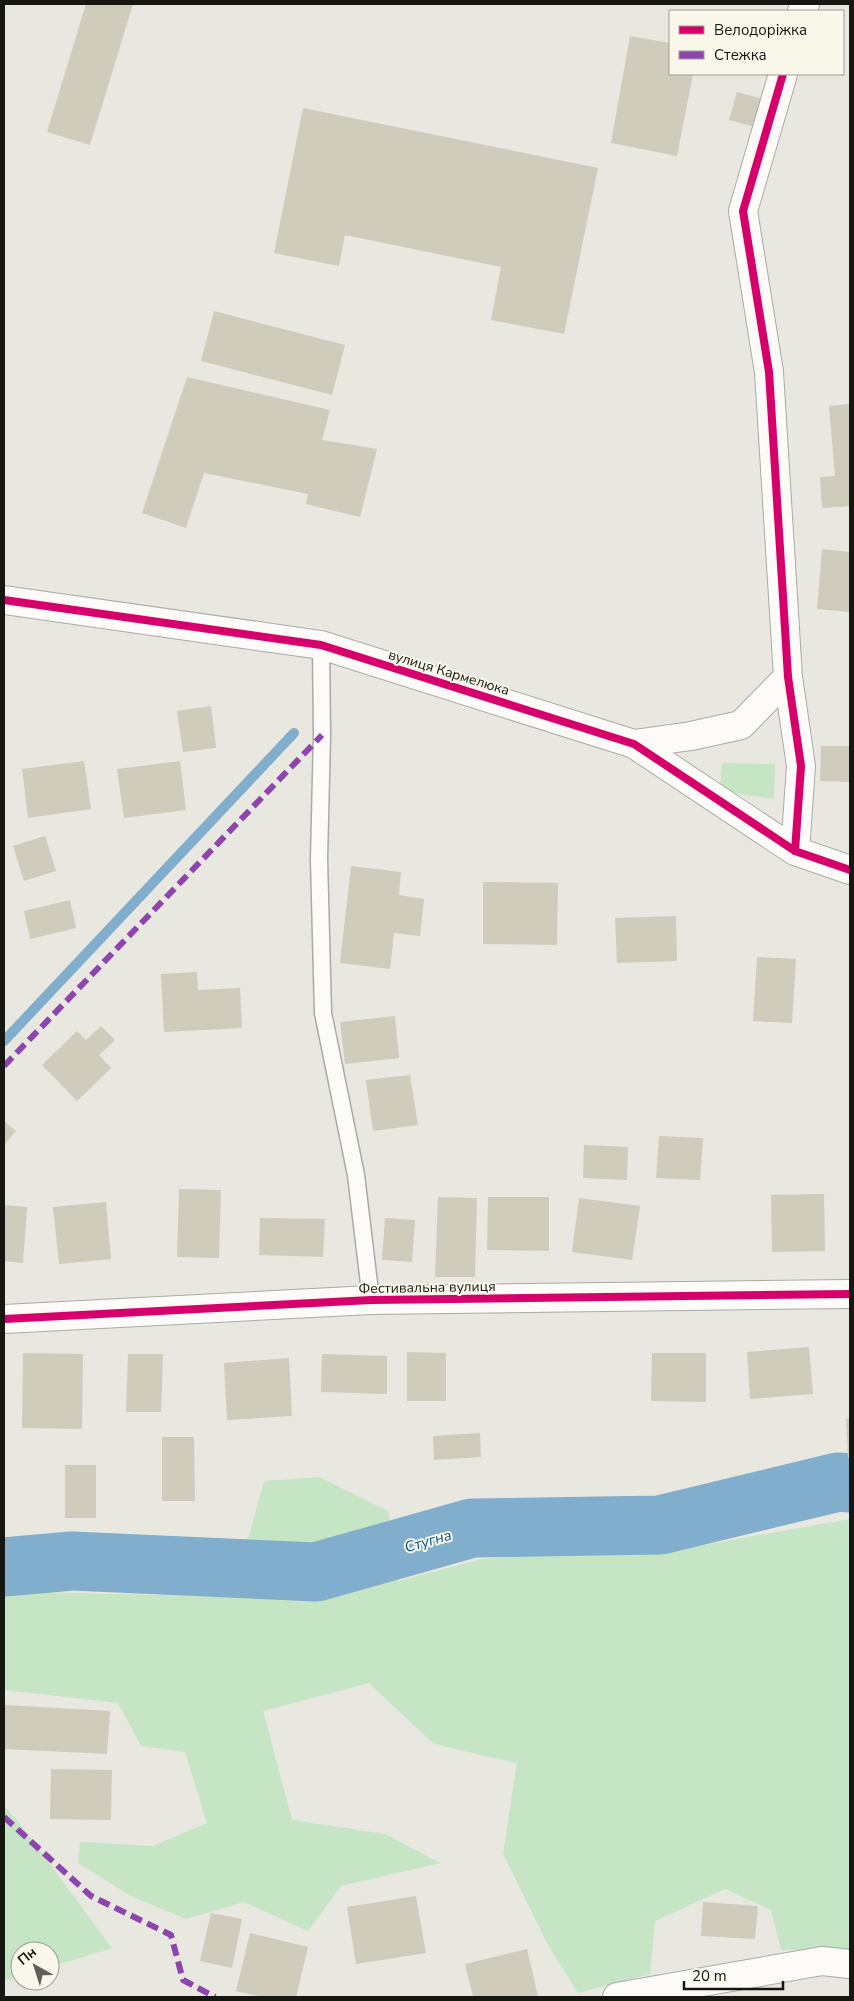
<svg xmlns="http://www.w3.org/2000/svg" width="854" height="2001" viewBox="0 0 854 2001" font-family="'Nunito Sans',sans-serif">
  <rect width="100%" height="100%" fill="#e8e7e0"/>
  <path fill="#c5e5c4" d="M722,763L775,764L774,799L720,791Z
    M319,1477L388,1511L398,1581L482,1559L704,1545L850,1519V1951L781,1950L771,1910L725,1889L655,1921L650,1974L578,1993L549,1947L503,1854L517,1763L434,1744L369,1683L263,1711L292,1820L385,1834L440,1863L341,1886L308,1931L244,1902L186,1919L131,1896L78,1863L80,1842L153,1846L207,1823L185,1752L141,1746L118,1703L4,1690V1550L37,1592L201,1596L249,1536L264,1481Z
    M4,1806L18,1821L112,1948L50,1967V1951H20V1976L4,1981Z"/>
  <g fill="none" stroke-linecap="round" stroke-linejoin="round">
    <path stroke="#81aecc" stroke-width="10" d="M4,1041L294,733"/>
    <path stroke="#81aecc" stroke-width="59" d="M4,1567L72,1561L316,1572L472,1528L660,1525L838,1482L850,1483"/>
  </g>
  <path fill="#cfccbb" d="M86,4H133L90,145L47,132Z
    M630,36L670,43V74H693L677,156L611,143Z
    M737,92L763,99L755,127L729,120Z
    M303,108L598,168L564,334L491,320L501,267L345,235L339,266L274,253Z
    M214,311L345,345L332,395L201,361Z
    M187,377L330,410L322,440L377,449L360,517L306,504L308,494L204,473L186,528L142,513Z
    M850,404V506L822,508L820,477L835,476L829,406Z
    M822,549L850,552V612L817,609Z
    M211,706L216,748L183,752L177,711Z
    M821,746H850V782L820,781Z
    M84,761L91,809L28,818L22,769Z
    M180,761L186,810L124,818L117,769Z
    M45,836L56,871L24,881L13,846Z
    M351,866L401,872L399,895L424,899L420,936L394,933L390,969L340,963Z
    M483,882L558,883L557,945L483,944Z
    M70,900L76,928L30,939L24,911Z
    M676,916L677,961L617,963L615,918Z
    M757,957L796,959L792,1023L753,1021Z
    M197,972L198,990L240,988L242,1028L164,1032L161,974Z
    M395,1016L399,1058L345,1064L340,1022Z
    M101,1026L115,1040L99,1055L111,1068L77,1101L42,1065L77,1031L86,1040Z
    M410,1075L418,1125L373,1131L366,1080Z
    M4,1121L16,1131L4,1145Z
    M659,1136L703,1138L700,1180L656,1178Z
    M584,1145L628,1147L627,1180L583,1178Z
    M179,1189L221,1190L219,1258L177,1257Z
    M824,1194L825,1251L772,1252L771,1195Z
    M438,1197L477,1198L475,1277H435Z
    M488,1197H549V1251L487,1250Z
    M579,1198L640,1206L632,1260L572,1252Z
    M106,1202L111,1259L59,1264L53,1207Z
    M4,1205L27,1207L23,1263L4,1261Z
    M260,1218L325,1219L323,1257L259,1255Z
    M385,1218L415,1220L412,1262L382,1260Z
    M809,1347L813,1394L750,1399L747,1352Z
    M407,1352L446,1353V1401H407Z
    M23,1353L83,1354L82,1429L22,1428Z
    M652,1353H706V1402L651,1401Z
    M128,1354H163L161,1412H126Z
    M322,1354L387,1356V1394L321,1392Z
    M289,1358L292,1416L227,1420L224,1363Z
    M850,1418V1458H848L846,1419Z
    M480,1433L481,1457L434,1460L433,1436Z
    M162,1437H194L195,1501H162Z
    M65,1465H96V1518H65Z
    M4,1705L110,1711L107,1754L4,1749Z
    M51,1769L112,1770L111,1820L50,1819Z
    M416,1896L426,1953L356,1964L347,1907Z
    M703,1902L758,1906L755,1939L701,1936Z
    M211,1913L242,1919L232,1968L200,1961Z
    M250,1933L308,1947L296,1997H263L236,1991Z
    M527,1949L538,1996L473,1997L465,1964Z"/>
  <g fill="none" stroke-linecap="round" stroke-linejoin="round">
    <g stroke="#acaaa5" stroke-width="19">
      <path id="service" d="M321,645L322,735L319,859L323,1013L356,1175L371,1300"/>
    </g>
    <g stroke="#acaaa5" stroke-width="30">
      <path id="minor" d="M802,11L805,4
        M783,74L743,211L769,372L788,677L801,766L795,851
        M4,600L321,645L634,744L795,851L850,870
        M634,744L691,736L741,725L788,677
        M4,1319L371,1300L850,1294
        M617,1997L822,1961L850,1964"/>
    </g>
    <use href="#service" stroke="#fcfbfa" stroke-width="16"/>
    <use href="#minor" stroke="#fcfbfa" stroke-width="28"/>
    <path stroke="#8e44ad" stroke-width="6" stroke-dasharray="12 6" stroke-linecap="butt" d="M4,1066L322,735
      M4,1817L91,1896L171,1935L183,1980L215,1997"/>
    <g stroke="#f9f7ea" stroke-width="11">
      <path id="cycleway" d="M783,74L743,211L769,372L788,677L801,766L795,851
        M4,600L321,645L634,744L795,851L850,870
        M4,1319L371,1300L850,1294"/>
    </g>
    <use href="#cycleway" stroke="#d6006c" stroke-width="8"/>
  </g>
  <g text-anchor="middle" stroke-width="4" stroke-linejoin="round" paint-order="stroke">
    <g font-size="14" fill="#171712" stroke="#f9f7ea">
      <text transform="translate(449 672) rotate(17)" y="5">вулиця Кармелюка</text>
      <text transform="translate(427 1287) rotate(-1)" y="5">Фестивальна вулиця</text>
    </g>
    <g font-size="15" font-style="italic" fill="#055682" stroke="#f9f7ea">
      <text transform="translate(428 1541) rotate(-16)" y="5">Стугна</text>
    </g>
  </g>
  <rect width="854" height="2001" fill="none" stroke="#171712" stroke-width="10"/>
  <rect x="669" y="10" width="175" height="65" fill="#f9f7ea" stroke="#9f9d94"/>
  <rect x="679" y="26" width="25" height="8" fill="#d6006c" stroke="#9f9d94"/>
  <text x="714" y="35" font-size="15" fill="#171712">Велодоріжка</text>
  <rect x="679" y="51" width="25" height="8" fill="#8e44ad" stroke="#9f9d94"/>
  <text x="714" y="60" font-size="15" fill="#171712">Стежка</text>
  <g transform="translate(35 1966) rotate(321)"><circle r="24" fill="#f9f7ea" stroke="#9f9d94"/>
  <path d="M0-4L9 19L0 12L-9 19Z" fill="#60605a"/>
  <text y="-8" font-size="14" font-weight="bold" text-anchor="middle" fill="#171712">Пн</text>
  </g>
  <path d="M684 1981v8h99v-8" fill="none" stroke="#171712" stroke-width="2.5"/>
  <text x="692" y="1981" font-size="15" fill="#171712" stroke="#f9f7ea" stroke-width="4" paint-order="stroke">20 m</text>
</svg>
